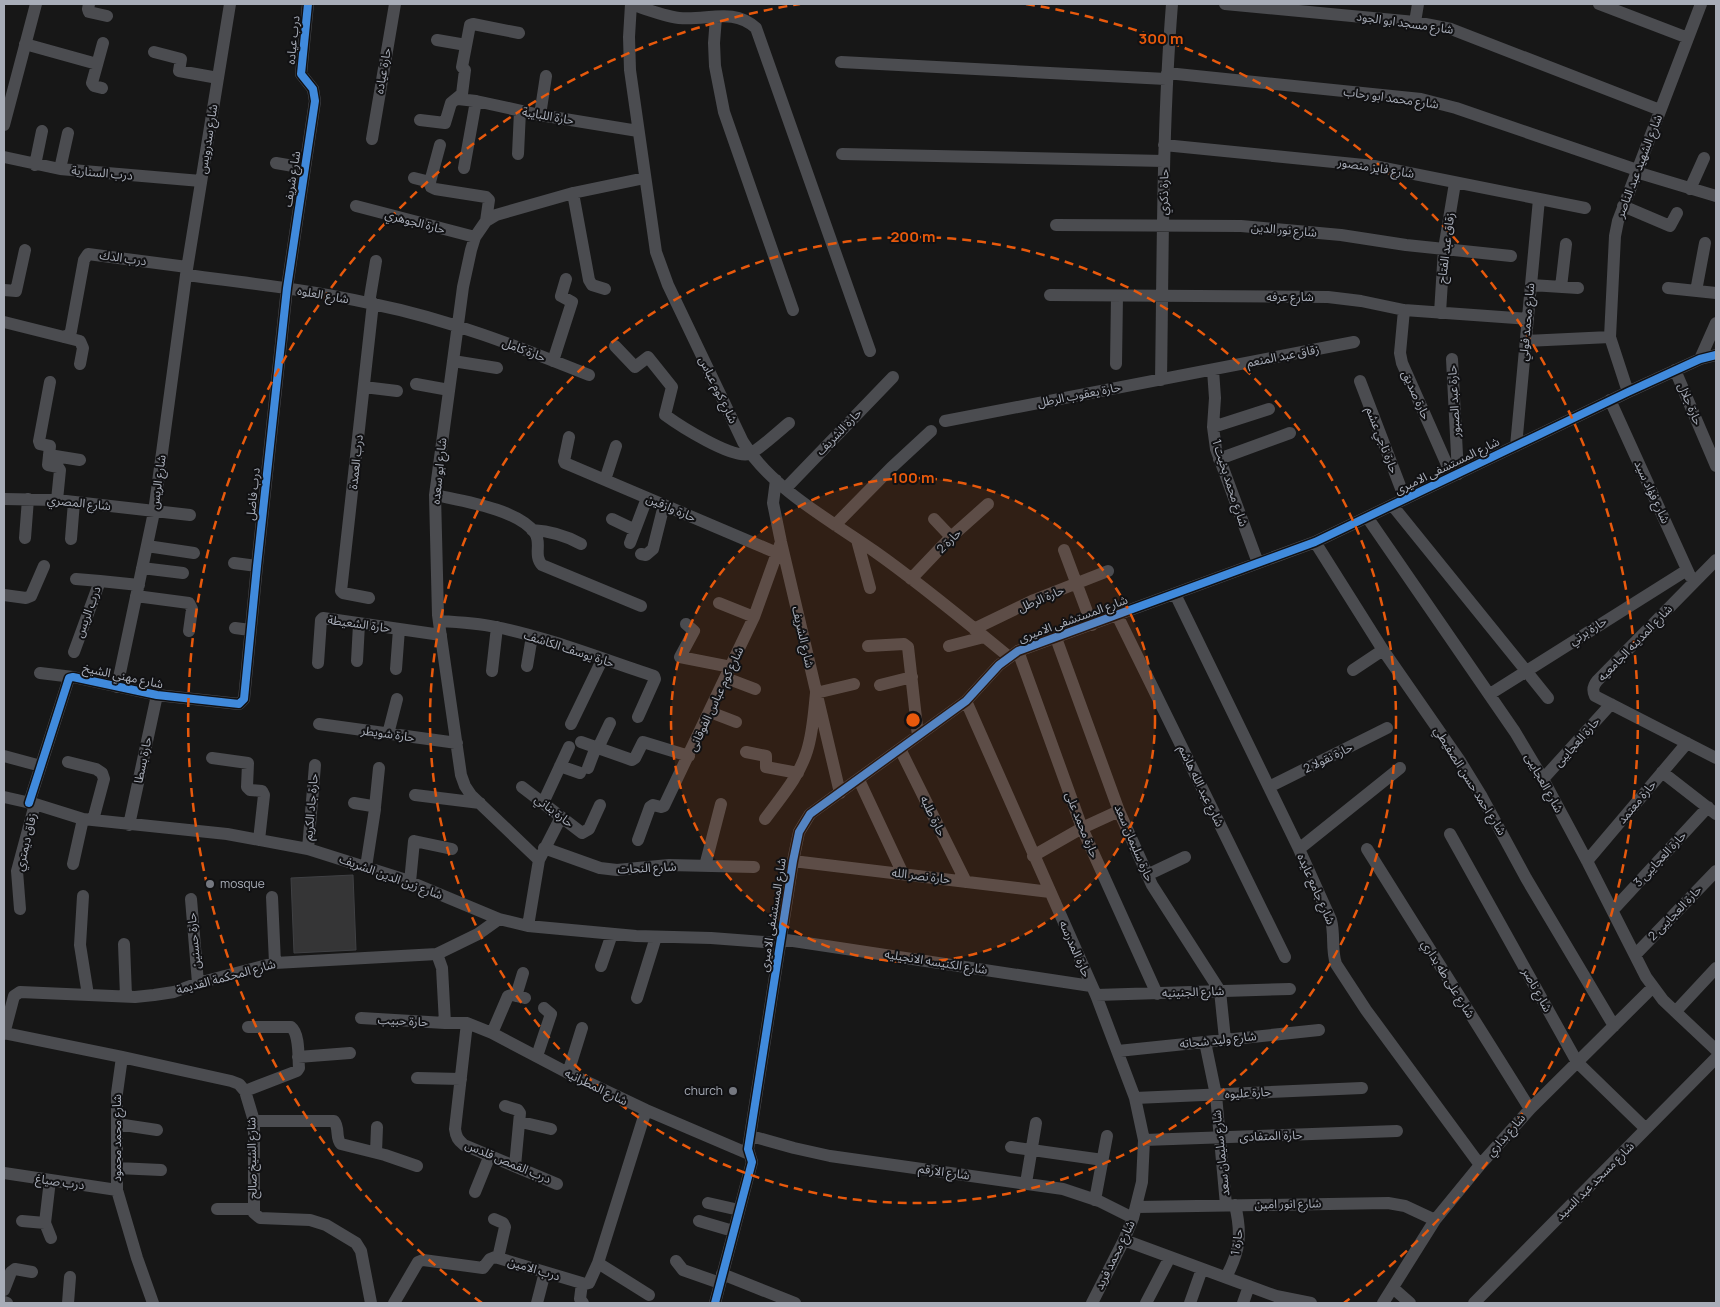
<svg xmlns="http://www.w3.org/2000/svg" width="1720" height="1307" viewBox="0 0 1720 1307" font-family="Manrope,'Noto Sans Arabic',sans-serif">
  <rect width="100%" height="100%" fill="#171717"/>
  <path fill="#353536" stroke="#3f4043" d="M353,875L356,950L294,953L291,878Z"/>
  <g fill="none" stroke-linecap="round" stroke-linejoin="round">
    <path stroke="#4b4c50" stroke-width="12" d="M89,4L88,9L89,12L107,16
      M631,4L629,37L630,70L656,252L668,285L743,442C772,489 830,520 874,551C921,584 965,621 1009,657
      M631,4C646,9 663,16 679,18C707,21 733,7 756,28L870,351
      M1225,4L1415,22L1451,29L1660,110
      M1599,4L1688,38
      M716,17L714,43L715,66L724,112L793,310
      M1415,22L1418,4
      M437,40L466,45
      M25,44L97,64
      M154,52L181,59L179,71L218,78
      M841,62L1166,79
      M1167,73L1421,99L1456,108L1637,170
      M102,88L94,86L92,83L103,43
      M458,99L476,101L540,115L638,131
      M540,115L546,76
      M420,120L445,123L451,103L462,94L465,70L462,67L470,25L473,24L519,33
      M4,125L36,4
      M372,139L395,4
      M440,145L430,182L431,187L435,189L486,197L489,200L486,221
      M1164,145L1374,166L1585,208
      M518,154L520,111
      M842,154L1164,161
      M4,157L60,169L201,181
      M276,163L305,168
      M35,165L42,131
      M464,168L476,101
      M60,169L68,133
      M1636,172L1716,196
      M414,178L430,182
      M1690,189L1704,158
      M573,193L589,280L592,285L605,289
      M356,206L475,237
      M1623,206L1670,226L1677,213
      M1056,225L1241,226L1341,235L1406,245L1511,256
      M186,275C248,283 311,290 373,304C448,319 519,347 589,375
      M1531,285L1578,288
      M1561,287L1566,244
      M1668,288L1716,293
      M4,290L16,291L25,250
      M1696,291L1705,243
      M1050,295L1328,297L1361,301L1404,310L1528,319
      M369,303L376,261
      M1404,310L1400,353L1402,363L1452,476
      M1440,313L1444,249L1455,183
      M4,322L80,341L83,348L80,364
      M64,337L70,334L71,331L84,260L88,254L187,267
      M1526,341L1610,337
      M615,346L635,367L648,357L672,387L665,415C680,426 732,459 749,454C758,451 780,430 789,423
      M1452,359L1458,474
      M1700,359L1716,323
      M453,361L497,368
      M553,361L572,302L561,296L566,279
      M1116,364L1117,296
      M1213,370L1215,398L1213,427L1216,449L1258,563
      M1675,370L1716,466
      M1161,380C1163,255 1162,129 1172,4
      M1360,381L1405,499
      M50,382L39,441L40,444L50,446L48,465L58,467L60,470L57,500
      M416,384L449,390
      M364,387L397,391
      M1628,392L1610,337L1615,236L1618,221L1701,4
      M1610,400L1690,576
      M945,421L1354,342
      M1213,427L1269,409
      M569,437L564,461L565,463L777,553
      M1516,446L1539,199
      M49,455L80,460
      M1219,459L1290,433
      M605,480L616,446
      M776,480L773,503L781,542L840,793
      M786,488L893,377
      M435,495C462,501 518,509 535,533C542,543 533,555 542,565L641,606
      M4,499L57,500L190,515
      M1392,505L1548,698
      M1367,517L1515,732L1543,779L1587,861L1646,977L1663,1000L1716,1050
      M612,519L635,530
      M934,519L951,537
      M835,525L891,468L931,431
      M532,530C550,531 565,535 581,544
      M25,538L28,499
      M71,539L74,502
      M857,540L870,588
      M1315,542L1383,650L1460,761L1482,797L1526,878L1614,1026
      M630,543L647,498
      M147,546L194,553
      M1064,550L1092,625
      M641,554L646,555L653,549L664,505
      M1716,560L1597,681C1593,686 1592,690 1595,696L1716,758
      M234,563L257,566
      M142,568L183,573
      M76,579L100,581
      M911,579L951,537L988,504
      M1175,594L1299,849L1331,920C1335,935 1331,949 1336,964L1366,1010L1480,1165
      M4,595L26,598L31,596L44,566
      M136,596L189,603L192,609L189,631
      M369,598L343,593L341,591L373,303
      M719,603L754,617
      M1117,615L1285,957
      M439,621C458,622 477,623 496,627C550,638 602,659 654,676L655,679L638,717
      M686,624L694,631L680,657L731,667
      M235,628L250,630
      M974,629L1034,600L1108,571
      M1056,638L1119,811L1152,885L1220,991L1225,1039
      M868,646L904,644L908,647L918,736
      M949,646L984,637
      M1018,651L1082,828L1157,994
      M74,652L100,581L139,585
      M357,661L359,624
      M318,663L321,620L323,618L441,635
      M527,666L532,636
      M396,669L399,629
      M1353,670L1383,650
      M492,671L497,627
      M40,673L73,677
      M726,678L755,689
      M880,685L912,677
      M117,687L154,512L186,275L230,4
      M1490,694L1687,570
      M966,701L1096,995L1135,1098L1144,1140L1142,1182L1133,1218L1124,1240L1092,1303
      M710,712L736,722
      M319,724L457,743
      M571,724L602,660
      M388,734L397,699
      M581,742L632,760L635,758L643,742L689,756
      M598,748L610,723
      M900,749L966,882
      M746,752L766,756V767L798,773
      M4,756L41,766
      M212,758L248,763L247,787L250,790L262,791L264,795L259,840
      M68,762L96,769L102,773L104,779L93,820
      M560,766L580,773
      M588,768L596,747
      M1662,772L1716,814
      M1543,779L1611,704
      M859,780L903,874
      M522,787L582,833L589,829L600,805
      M1269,787L1387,728
      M415,795L480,803
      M4,797L35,804L83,819L227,834L308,849L403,879L499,919L528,926L636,936L711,938L779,943
      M29,803L69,678L73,677L157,695L239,704L244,699L257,566L287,288L315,101L313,89L301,74L308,4
      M354,803L372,806L375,809L366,867
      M543,803L569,747
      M375,807L379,768
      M765,819C781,797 799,777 807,751C813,732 814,712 816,693L854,684
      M129,825L157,695
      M1450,834L1577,1062L1646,1129
      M638,840L650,807L653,805L661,807L664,806L754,617L781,542
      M544,848L600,868L617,870L669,865L754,867
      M308,849L315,765
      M1299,849L1400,768
      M1367,849L1530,1109
      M1033,856L1082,828L1119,811
      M539,860L471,795L465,786L461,775L440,630L438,615L435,495L463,287L471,250L475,237L486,221L496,215L573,193L645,178
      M793,861L1050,892
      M1587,861L1687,743
      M73,864L83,819
      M705,866L721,804
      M1147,875L1185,857
      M410,882L414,841L452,849
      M83,896L80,945L88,995
      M272,897L275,963
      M191,899L198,983
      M20,909L17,871L35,804
      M1613,910L1708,807
      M528,926L539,860L561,817
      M780,939L1091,986
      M124,944L126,996
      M437,954L442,968L445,1023
      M1635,955L1716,871
      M601,966L612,934
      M1096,995L1290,989
      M516,996L523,973
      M637,998L656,937
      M1676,1011L1716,968
      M361,1018L445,1023H467L492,1033L568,1073L646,1110L749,1154
      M467,1023L455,1129C456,1137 458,1140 464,1145L557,1184
      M4,1033L122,1057L231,1081L239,1084L245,1091L254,1121V1213L260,1218L310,1220L326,1225L356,1243L361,1251L371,1303
      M492,1033L508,996L512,995L525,998
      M4,1034L14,996L20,992L135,997L154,995L174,992L198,983L275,963L437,954L478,934L499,919
      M1205,1042L1216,1095L1226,1205
      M1118,1051L1319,1030
      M537,1056L551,1014L544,1008
      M122,1057L117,1093V1190L137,1258L153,1303
      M298,1057L350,1053
      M568,1073L582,1028
      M417,1078L461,1079
      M245,1091L297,1071L299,1068C298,1057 300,1034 291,1027H248
      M1135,1098L1362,1088
      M505,1106L518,1110L520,1113L515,1166
      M254,1121H334C340,1128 335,1138 341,1144L385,1155L417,1166
      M521,1122L551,1129
      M117,1124L157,1130
      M751,1136L794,1148L830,1156L1063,1189L1099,1201L1133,1218
      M1144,1140L1397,1131
      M1011,1147L1103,1160
      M376,1152L377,1127
      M117,1168L161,1170
      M4,1173L117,1190
      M50,1180L45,1223L51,1238
      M1026,1183L1036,1123
      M475,1192L490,1155
      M1095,1200L1107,1136
      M708,1203L739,1210
      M1137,1207L1388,1203L1405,1206L1435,1220
      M217,1209H253
      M494,1219L503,1223L505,1227L498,1258
      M22,1221L45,1223
      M699,1221L733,1231
      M1124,1240L1276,1296L1311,1303
      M676,1261L683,1270L720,1283
      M598,1263L649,1295
      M722,1274L795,1303
      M1226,1277C1240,1251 1242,1234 1235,1205
      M582,1283L580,1299L583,1303
      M1393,1288L1410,1303
      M4,1290L11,1272L15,1269L32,1272
      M4,1302L7,1303
      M68,1303L70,1277
      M394,1303L418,1262L423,1260L483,1268L490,1259L495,1257L585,1284L589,1283L598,1263L646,1110
      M537,1303L545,1272
      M715,1303L752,1162L748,1149L793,861L799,832L810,814L966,701L999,665L1018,651L1315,542L1628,392L1700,359L1716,355
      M1146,1303L1170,1257
      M1190,1303L1202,1269
      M1243,1303L1249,1286
      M1383,1303L1435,1220L1480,1165L1530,1109L1653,987
      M1474,1303L1716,1058"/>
    <g stroke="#111113" stroke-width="11">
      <path id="cycleway" d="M29,803L69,678L73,677L157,695L239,704L244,699L257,566L287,288L315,101L313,89L301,74L308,4
        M715,1303L752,1162L748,1149L793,861L799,832L810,814L966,701L999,665L1018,651L1315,542L1628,392L1700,359L1716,355"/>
    </g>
    <use href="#cycleway" stroke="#408adc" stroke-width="8"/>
  </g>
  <circle cx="913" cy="720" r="242" fill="#e8590c" fill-opacity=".12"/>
  <g fill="none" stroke="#e8590c" stroke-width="2.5" stroke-dasharray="9 6">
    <circle cx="913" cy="720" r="242"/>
    <circle cx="913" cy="720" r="483"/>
    <path d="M482 1303A725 725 0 0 1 800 4M1026 4A725 725 0 0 1 1344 1303"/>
  </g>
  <g fill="#757880" stroke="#111113" stroke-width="2">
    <circle cx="210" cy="884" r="5"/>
    <circle cx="733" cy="1091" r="5"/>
  </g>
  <g text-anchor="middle" stroke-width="4" stroke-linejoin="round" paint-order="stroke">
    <g font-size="12" fill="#a8adb8" stroke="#111113">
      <text transform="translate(1405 23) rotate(8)" y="4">شارع مسجد ابو الجود</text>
      <text transform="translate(293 40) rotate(-84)" y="4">درب عياده</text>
      <text transform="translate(383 71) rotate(-80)" y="4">حارة عياده</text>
      <text transform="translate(1391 98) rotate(8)" y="4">شارع محمد ابو رحاب</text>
      <text transform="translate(548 116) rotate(10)" y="4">حارة اللبايبة</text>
      <text transform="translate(208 139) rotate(-81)" y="4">شارع سدرويس</text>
      <text transform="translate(1639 166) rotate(-69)" y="4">شارع الشهيد عبد الناصر</text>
      <text transform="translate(1376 168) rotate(9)" y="4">شارع فايز منصور</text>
      <text transform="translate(102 173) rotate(5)" y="4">درب السنارية</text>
      <text transform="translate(292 179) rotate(-81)" y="4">شارع شريف</text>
      <text transform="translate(1164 192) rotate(-89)" y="4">حارة ذكري</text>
      <text transform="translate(415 222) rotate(15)" y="4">حارة الجوهري</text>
      <text transform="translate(1284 230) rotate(5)" y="4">شارع نور الدين</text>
      <text transform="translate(1446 248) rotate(-83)" y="4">زقاق عبد الفتاح</text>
      <text transform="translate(123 258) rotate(8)" y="4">درب الدك</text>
      <text transform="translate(323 295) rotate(10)" y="4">شارع العلوه</text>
      <text x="1290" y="301">شارع عرفه</text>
      <text transform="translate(1527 322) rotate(-85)" y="4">شارع محمد فولي</text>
      <text transform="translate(524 350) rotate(21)" y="4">حارة كامل</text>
      <text transform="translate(1283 356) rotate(-11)" y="4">زقاق عبد المنعم</text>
      <text transform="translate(718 390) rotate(64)" y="4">شارع كوم عباس</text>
      <text transform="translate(1079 395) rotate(-11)" y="4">حارة يعقوب الرطل</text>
      <text transform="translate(1416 395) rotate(66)" y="4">حارة صديق</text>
      <text transform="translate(1454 401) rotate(-93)" y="4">حارة عبد الصبور</text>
      <text transform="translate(1690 404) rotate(67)" y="4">حارة جلال</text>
      <text transform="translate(839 432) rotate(-46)" y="4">حارة الشريف</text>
      <text transform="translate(1382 440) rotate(69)" y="4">حارة ناجي عشم</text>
      <text transform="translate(356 462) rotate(-84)" y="4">درب العمدة</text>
      <text transform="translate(1447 466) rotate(-26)" y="4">شارع المستشفى الاميرى</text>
      <text transform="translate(439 471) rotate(-84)" y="4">شارع ابو سعده</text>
      <text transform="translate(158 482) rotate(-82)" y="4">شارع الريس</text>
      <text transform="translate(1230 483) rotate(72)" y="4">شارع محمد بخيت 1</text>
      <text transform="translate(1652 492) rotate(65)" y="4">شارع فؤاد سيد</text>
      <text transform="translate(253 494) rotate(-84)" y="4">درب فاضل</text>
      <text transform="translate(79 503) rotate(6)" y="4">شارع المصري</text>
      <text transform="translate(671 508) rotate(23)" y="4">حارة وازقين</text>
      <text transform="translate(949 541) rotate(-45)" y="4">حارة 2</text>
      <text transform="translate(1041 599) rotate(-23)" y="4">حارة الرطل</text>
      <text transform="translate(88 612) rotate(-70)" y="4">درب الريس</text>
      <text transform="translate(1073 619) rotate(-20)" y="4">شارع المستشفى الاميرى</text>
      <text transform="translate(359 624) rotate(8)" y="4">حارة الشعيطة</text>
      <text transform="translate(1588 631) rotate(-32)" y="4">حارة برتي</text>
      <text transform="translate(803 637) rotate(77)" y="4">شارع الشريف</text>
      <text transform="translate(1635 643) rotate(-46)" y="4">شارع المدينه الجامعيه</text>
      <text transform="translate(569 649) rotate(18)" y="4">حارة يوسف الكاشف</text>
      <text transform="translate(123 676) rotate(12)" y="4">شارع مهني الشيخ</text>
      <text transform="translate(716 699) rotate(-65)" y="4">شارع كوم عباس الفوقانى</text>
      <text transform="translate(388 734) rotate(8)" y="4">حارة شويطر</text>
      <text transform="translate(1577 742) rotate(-48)" y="4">حارة العجايبى</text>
      <text transform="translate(1328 758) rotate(-26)" y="4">حارة نقولا 2</text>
      <text transform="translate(143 760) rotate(-78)" y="4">حارة بسطا</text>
      <text transform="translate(1470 781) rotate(58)" y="4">شارع احمد حسن الصفيطي</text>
      <text transform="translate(1544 783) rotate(61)" y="4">شارع العجايبى</text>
      <text transform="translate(1201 786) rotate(64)" y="4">شارع عبد الله هاشم</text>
      <text transform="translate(1637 802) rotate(-50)" y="4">حارة معتمد</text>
      <text transform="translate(311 807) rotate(-85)" y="4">حارة جاد الكريم</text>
      <text transform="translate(554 811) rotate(37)" y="4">حارة بناني</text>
      <text transform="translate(933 816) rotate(64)" y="4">حارة طلبه</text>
      <text transform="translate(1082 825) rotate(68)" y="4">حارة محمد على</text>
      <text transform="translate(26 842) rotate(-77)" y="4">زقاق ديمتري</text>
      <text transform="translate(1134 843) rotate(67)" y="4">حارة سليمان سعد</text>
      <text transform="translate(1660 859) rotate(-47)" y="4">حارة العجايبى 3</text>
      <text transform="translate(647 868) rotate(-3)" y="4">شارع النحات</text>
      <text transform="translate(921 876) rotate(7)" y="4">حارة نصر الله</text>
      <text transform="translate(391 877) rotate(20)" y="4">شارع زين الدين الشريف</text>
      <text transform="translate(1316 889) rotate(66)" y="4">شارع جامع عايده</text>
      <text transform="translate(1675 913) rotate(-46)" y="4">حارة العجايبى 2</text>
      <text transform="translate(773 915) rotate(-81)" y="4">شارع المستشفى الاميرى</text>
      <text transform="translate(194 941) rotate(-95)" y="4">حارة حسنين</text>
      <text transform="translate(1075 949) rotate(66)" y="4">حارة المدرسه</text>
      <text transform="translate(936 962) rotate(9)" y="4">شارع الكنيسه الانجيليه</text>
      <text transform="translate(226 977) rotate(-15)" y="4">شارع المحكمة القديمة</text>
      <text transform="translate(1448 979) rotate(58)" y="4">شارع على طه بداري</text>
      <text transform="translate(1537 990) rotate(61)" y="4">شارع ناصر</text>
      <text transform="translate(1193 992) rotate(-2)" y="4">شارع الجنينيه</text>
      <text transform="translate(403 1021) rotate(3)" y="4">حارة حبيب</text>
      <text transform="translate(1218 1040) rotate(-6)" y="4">شارع وليد شحاته</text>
      <text transform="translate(596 1087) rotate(26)" y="4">شارع المطرانيه</text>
      <text transform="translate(1248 1093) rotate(-3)" y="4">حارة عليوه</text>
      <text transform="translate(1506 1135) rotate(-49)" y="4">شارع بداري</text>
      <text transform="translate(1271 1136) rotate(-2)" y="4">حارة المتفادى</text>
      <text transform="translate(117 1138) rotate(-90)" y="4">شارع محمد محمود</text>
      <text transform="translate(1221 1153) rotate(-96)" y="4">شارع سليمان سعد</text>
      <text transform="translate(252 1158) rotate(-91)" y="4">شارع الشيخ صالح</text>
      <text transform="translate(508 1162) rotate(23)" y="4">درب القمص قلدس</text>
      <text transform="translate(944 1172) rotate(8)" y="4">شارع الارقم</text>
      <text transform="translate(1595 1181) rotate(-45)" y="4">شارع مسجد عبد السيد</text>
      <text transform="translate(60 1182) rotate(8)" y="4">درب صياغ</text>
      <text transform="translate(1288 1204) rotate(-1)" y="4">شارع انور امين</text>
      <text transform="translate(1237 1242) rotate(-82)" y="4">حارة 1</text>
      <text transform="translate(1115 1255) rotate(-64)" y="4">شارع محمد فريد</text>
      <text transform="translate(534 1269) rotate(17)" y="4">درب الامين</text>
    </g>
    <g font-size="12" fill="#a8adb8" stroke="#111113" text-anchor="start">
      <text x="220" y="888">mosque</text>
      <text x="723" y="1095" text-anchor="end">church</text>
    </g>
  </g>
  <circle cx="913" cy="720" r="8" fill="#e8590c" stroke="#111113" stroke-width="2.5"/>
  <g font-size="15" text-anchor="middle" font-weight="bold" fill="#e8590c" stroke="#111113" stroke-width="4" stroke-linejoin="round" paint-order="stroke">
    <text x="1161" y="44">300 m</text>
    <text x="913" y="242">200 m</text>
    <text x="913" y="483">100 m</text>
  </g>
  <rect width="1720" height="1307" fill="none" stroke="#a8adb8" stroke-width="10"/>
</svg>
